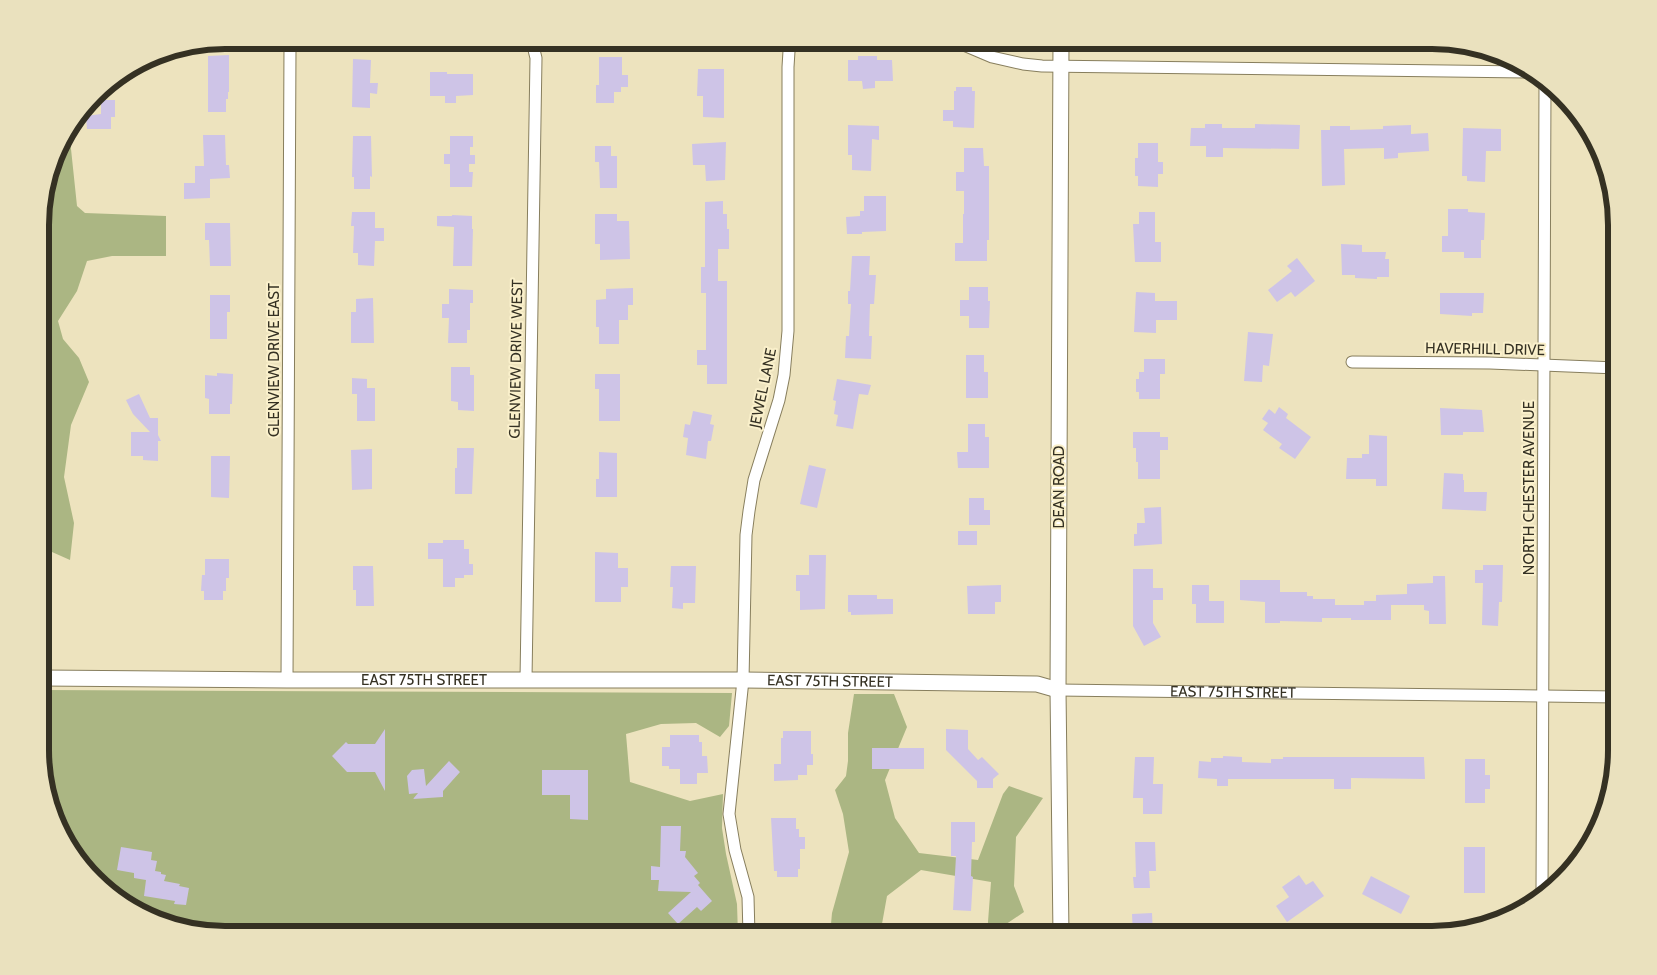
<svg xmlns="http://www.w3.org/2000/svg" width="1657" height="975" viewBox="0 0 1657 975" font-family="Cabin,sans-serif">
  <rect width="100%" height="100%" fill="#ede3be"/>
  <path fill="#abb683" d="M69,130L77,206L85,213L166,216V256H112L87,261L77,291L58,321L63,339L79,358L89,382L71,425L64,477L74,523L70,560L52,552L42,529V200L59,143Z
    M42,690L732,693L729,726L720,737L696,723L661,724L626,734L630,782L690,801L723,794L722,828L726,854L737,904L738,935H343L336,932L327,935H224L176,929L132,910L71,853L42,775Z
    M854,694H894L907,727L885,780L895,818L919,853L978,860L1003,794L1009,786L1043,798L1016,837L1014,886L1024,912L990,935H987L991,882L921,870L887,896L880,935H830L832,913L849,852L843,814L835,790L846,776L848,761V733Z"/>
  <path fill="#cec4e7" d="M229,55V92H228V99H226V112H208V56Z
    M858,56H877V60H892L893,81H875V88L863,89L862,81H848V60H858Z
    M599,57H622V75H628V87H621V92H614V103H596V85H599Z
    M353,59L371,60L370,83H378L377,94L370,93V108L352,107Z
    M698,69H724V118L703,117V96H697Z
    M430,72H447V74H473V95L456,96V103H445V96H430Z
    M956,87H972V91H975L974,128L953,127V121H943V110H954V91H956Z
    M101,100H115V117H111V129H87L86,116L101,114Z
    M1205,124H1222V128H1255V124L1300,125L1299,149L1223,148V157H1206V146H1190L1191,128H1205Z
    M848,125L879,126V140L872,139L871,171L852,170V155H848Z
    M1411,125V134L1428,133L1429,151L1398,153V158L1384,159V148L1344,149L1345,185L1322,186L1321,130H1330V126H1350V130L1383,129V126Z
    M1463,128L1501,129V151H1486L1485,182L1467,181V176H1462Z
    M203,135H225L226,165H229L230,178L210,179V198L184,199V183H195V166H204Z
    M353,136H371L372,177L370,176V189H354V177H352Z
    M450,136H473V147H470V155H475V164H469V172H473L472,187H450V164H444V154H450Z
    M726,142L725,180L706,181L705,165H693L692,144Z
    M1138,143H1158V162H1163V174H1158V187L1138,186V176H1135V158H1138Z
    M595,146H611V156H617V188H600L599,162H595Z
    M964,148H983L984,166H989V240H987V261H955V243H963V214H964V191H956V172H964Z
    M864,196H886V231L862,232V234H847L846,217L860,216V211H864Z
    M723,201V214H727V229H729V249H718V281H727V384H707V365H697V350H706V293H701V267H705V202Z
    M1448,209H1468V212L1485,213L1484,240H1481V258H1464V252H1442V236H1448Z
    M352,212H375V228H384V241H375L374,266L358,265V253H353L354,226H351Z
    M1139,212H1155V242H1161V262H1135L1133,224H1139Z
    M595,214H617V221H629L630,259L600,260V244H595Z
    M452,215L472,216V229H473L472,266H453L454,227L437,226V216H452Z
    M205,223H230L231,266H210L209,240H205Z
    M1341,244L1362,245V252H1386L1385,259H1389V277H1377V279L1355,278V275H1342Z
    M852,256H870L869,275H876L874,304H870L869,336H872L871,359L845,358L846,336H849L851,304H848V291H850Z
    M1297,258L1315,281L1295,297L1291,292L1277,302L1268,290L1292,271L1287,266Z
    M969,287H988V301H990L989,328H969V316H960V300H969Z
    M633,288V305H628V320H619V344H599V327H596V300L606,299V289Z
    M449,289L473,290V303H470V330H467V343H448L449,318H442V304H449Z
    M1136,292L1155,293V301H1177V320H1156V333L1134,332Z
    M1440,293H1484L1483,313H1472V316L1440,314Z
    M210,295H230V312H227V339H210Z
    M373,298L374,343H351V312H356V299Z
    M1248,332L1273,334L1269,366L1263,365L1262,382L1244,381Z
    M966,355H984V372H988V398H966Z
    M1144,359H1165V374H1160V399H1139V392H1136V379H1139V372H1144Z
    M451,367H470V375H474V411L458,410V402L451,401Z
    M217,373L233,374L232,404H230V414H209V399L205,398V375L217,376Z
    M595,374H620V421H599V389H595Z
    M352,378L367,379V388H375V421H357V394H352Z
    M837,379L871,385L868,395L859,394L853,429L836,426L838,415L834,414L836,401L833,400Z
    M139,394L150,418H158V435L161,441H158V461L143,460V456H131V432H150L133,414L126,400Z
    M1279,407L1288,414L1286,418L1311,437L1295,459L1279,448L1282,444L1263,430L1268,423L1262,419L1269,409L1275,414Z
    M1440,408L1482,410L1484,432H1463V435H1441Z
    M693,411L712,415L710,424L714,425L711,441H708L706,459L686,455L688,438L683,437L685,424L690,425Z
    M968,424H985V437H989V468H958L957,452H968Z
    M1133,432H1160V437H1168V450H1160V479H1138V462H1136V448H1133Z
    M1369,435L1387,436V486H1376V479H1346L1347,458H1362V454H1369Z
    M457,448H474L472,494H455V468H457Z
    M372,449V489L352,490L351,450Z
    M599,452L617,453V497H596V479H599Z
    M211,456H230L229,498L211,497Z
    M809,465L826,469L817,508L800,504Z
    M1444,473L1463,474V480H1464V492H1487L1486,511L1442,509Z
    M969,498H984V510H990V525H969Z
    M1161,507L1162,544L1134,546V534H1137V523H1145L1144,508Z
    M958,531H977V545H958Z
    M443,540H464V549H469V564H473V575H464V578H455V587H443V559H428V543H443Z
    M595,552L618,553V568H628V587H621V602H595Z
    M809,555H826L825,609L800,610V591H796V575H809Z
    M205,559H229V578H226V591H223V600H204V591H201L202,575H205Z
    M1483,565H1503L1502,602H1499L1498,626L1482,625L1483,583H1475V570H1483Z
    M353,566H373L374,606H356V590H353Z
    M671,566H696L695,603H683V609L672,608L673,587H670Z
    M1133,569H1153V588H1163V600H1153V623L1161,637L1144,646L1133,626Z
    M1433,576H1445L1446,624H1429V611L1424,610V605H1391V620H1351V618H1322V622L1280,621V623H1265V602L1240,600V580H1280V592H1307V596H1313V599H1335V605H1364V601H1376V595L1407,594V584L1433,583Z
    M1001,585V602H995V614H968L967,586Z
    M1192,585H1209V601H1224V623H1196V604H1192Z
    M848,595H877V599H893V614L851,615V612H848Z
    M385,729V791L375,772H347L332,756L346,742L348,744H375Z
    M946,729L968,730V749L978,760L982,757L999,774L993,779V788H977V781L946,750Z
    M783,731H811V754H813V765H807V775H798V780L774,781V764H781V738H783Z
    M670,735H699V742H702V756H707L708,773H697V784H680V769H669V766H662V747H670Z
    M872,748H924V769H872Z
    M1223,756L1242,757V762L1271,763V759H1283V757H1424L1425,779L1351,778V789H1334V779H1228V786H1217V779L1198,778L1199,761L1211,762V758H1223Z
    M1135,757H1154L1153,784H1163L1162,814H1143V798H1133Z
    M1465,759H1485V775H1490V789H1485V803H1465Z
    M449,761L460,772L443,791V797L413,799L418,793L409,794L407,776L412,770L424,769L426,786Z
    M542,770H588V820L570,819V795H542Z
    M771,818H796V829H799V837H805V849H800V869H798V877H777V871H774Z
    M951,822H975V842H972L971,876L973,877L971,911L953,910L956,856H951Z
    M661,826H681L680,851H686L685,857L698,873L694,876L700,883L698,885L712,901L701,911L697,907L678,924L668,913L691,892L658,891L659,880H651V866L660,867Z
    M1135,842H1155L1156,871H1149L1150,888H1134L1133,877H1136Z
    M121,847L152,852L151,860L157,861L155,871L161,872V874L166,875L164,881L180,884L179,886L189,888L186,905L174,904L175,901L144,896L146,880L134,878V873L117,870Z
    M1464,847H1485V893H1464Z
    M1299,875L1306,885L1313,881L1324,896L1287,922L1276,906L1289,897L1282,887Z
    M1371,876L1410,896L1401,914L1362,894Z
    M1152,913L1153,935H1133L1132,914Z"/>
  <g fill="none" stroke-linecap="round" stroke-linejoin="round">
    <g stroke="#877e5d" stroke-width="13">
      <g id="street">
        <path d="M952,40L992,57L1023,64L1042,66L1533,72"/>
        <path d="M1352,362L1490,363L1617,368"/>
        <path d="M526,679L536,58L533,46L529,40"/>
        <path d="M287,680L290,47L292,40"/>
        <path id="s1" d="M1058,690L1617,697"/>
        <path d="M1542,893L1545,84"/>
        <path d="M749,935L748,897L735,850L729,814L743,680L746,535L749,511L754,480L779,400L784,375L788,331V67L789,51L794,40"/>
      </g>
    </g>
    <g stroke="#877e5d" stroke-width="17">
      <g id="secondary">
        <path d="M1061,40L1058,690L1061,935"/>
        <path id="s2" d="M42,678L287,680H743L1037,684L1058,690"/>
      </g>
    </g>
    <use href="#street" stroke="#fff" stroke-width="11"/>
    <use href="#secondary" stroke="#fff" stroke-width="15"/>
  </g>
  <g text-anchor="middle" stroke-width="4" stroke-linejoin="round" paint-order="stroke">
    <g font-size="15" fill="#353123" stroke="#faf0cb">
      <text transform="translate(1485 349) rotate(1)" y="5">HAVERHILL DRIVE</text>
      <text transform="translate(516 359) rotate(-89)" y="5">GLENVIEW DRIVE WEST</text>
      <text transform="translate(274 360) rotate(-90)" y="5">GLENVIEW DRIVE EAST</text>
      <text transform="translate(763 388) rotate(-78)" y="5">JEWEL LANE</text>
      <text transform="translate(1059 487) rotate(-90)" y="5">DEAN ROAD</text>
      <text transform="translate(1529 488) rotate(-90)" y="5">NORTH CHESTER AVENUE</text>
      <text dy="5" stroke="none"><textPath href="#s2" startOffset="382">EAST 75TH STREET</textPath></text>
      <text dy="5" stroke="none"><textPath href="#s2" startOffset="788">EAST 75TH STREET</textPath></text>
      <text dy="5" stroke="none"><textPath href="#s1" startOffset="175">EAST 75TH STREET</textPath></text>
    </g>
  </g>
  <path d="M0 0H1657V975H0ZM225 49H1432A176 176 0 0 1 1608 225V750A176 176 0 0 1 1432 926H225A176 176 0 0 1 49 750V225A176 176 0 0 1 225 49Z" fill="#eae1be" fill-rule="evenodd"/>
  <path fill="none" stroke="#353123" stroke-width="6" d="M225 49H1432A176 176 0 0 1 1608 225V750A176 176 0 0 1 1432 926H225A176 176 0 0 1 49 750V225A176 176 0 0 1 225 49Z"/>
</svg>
